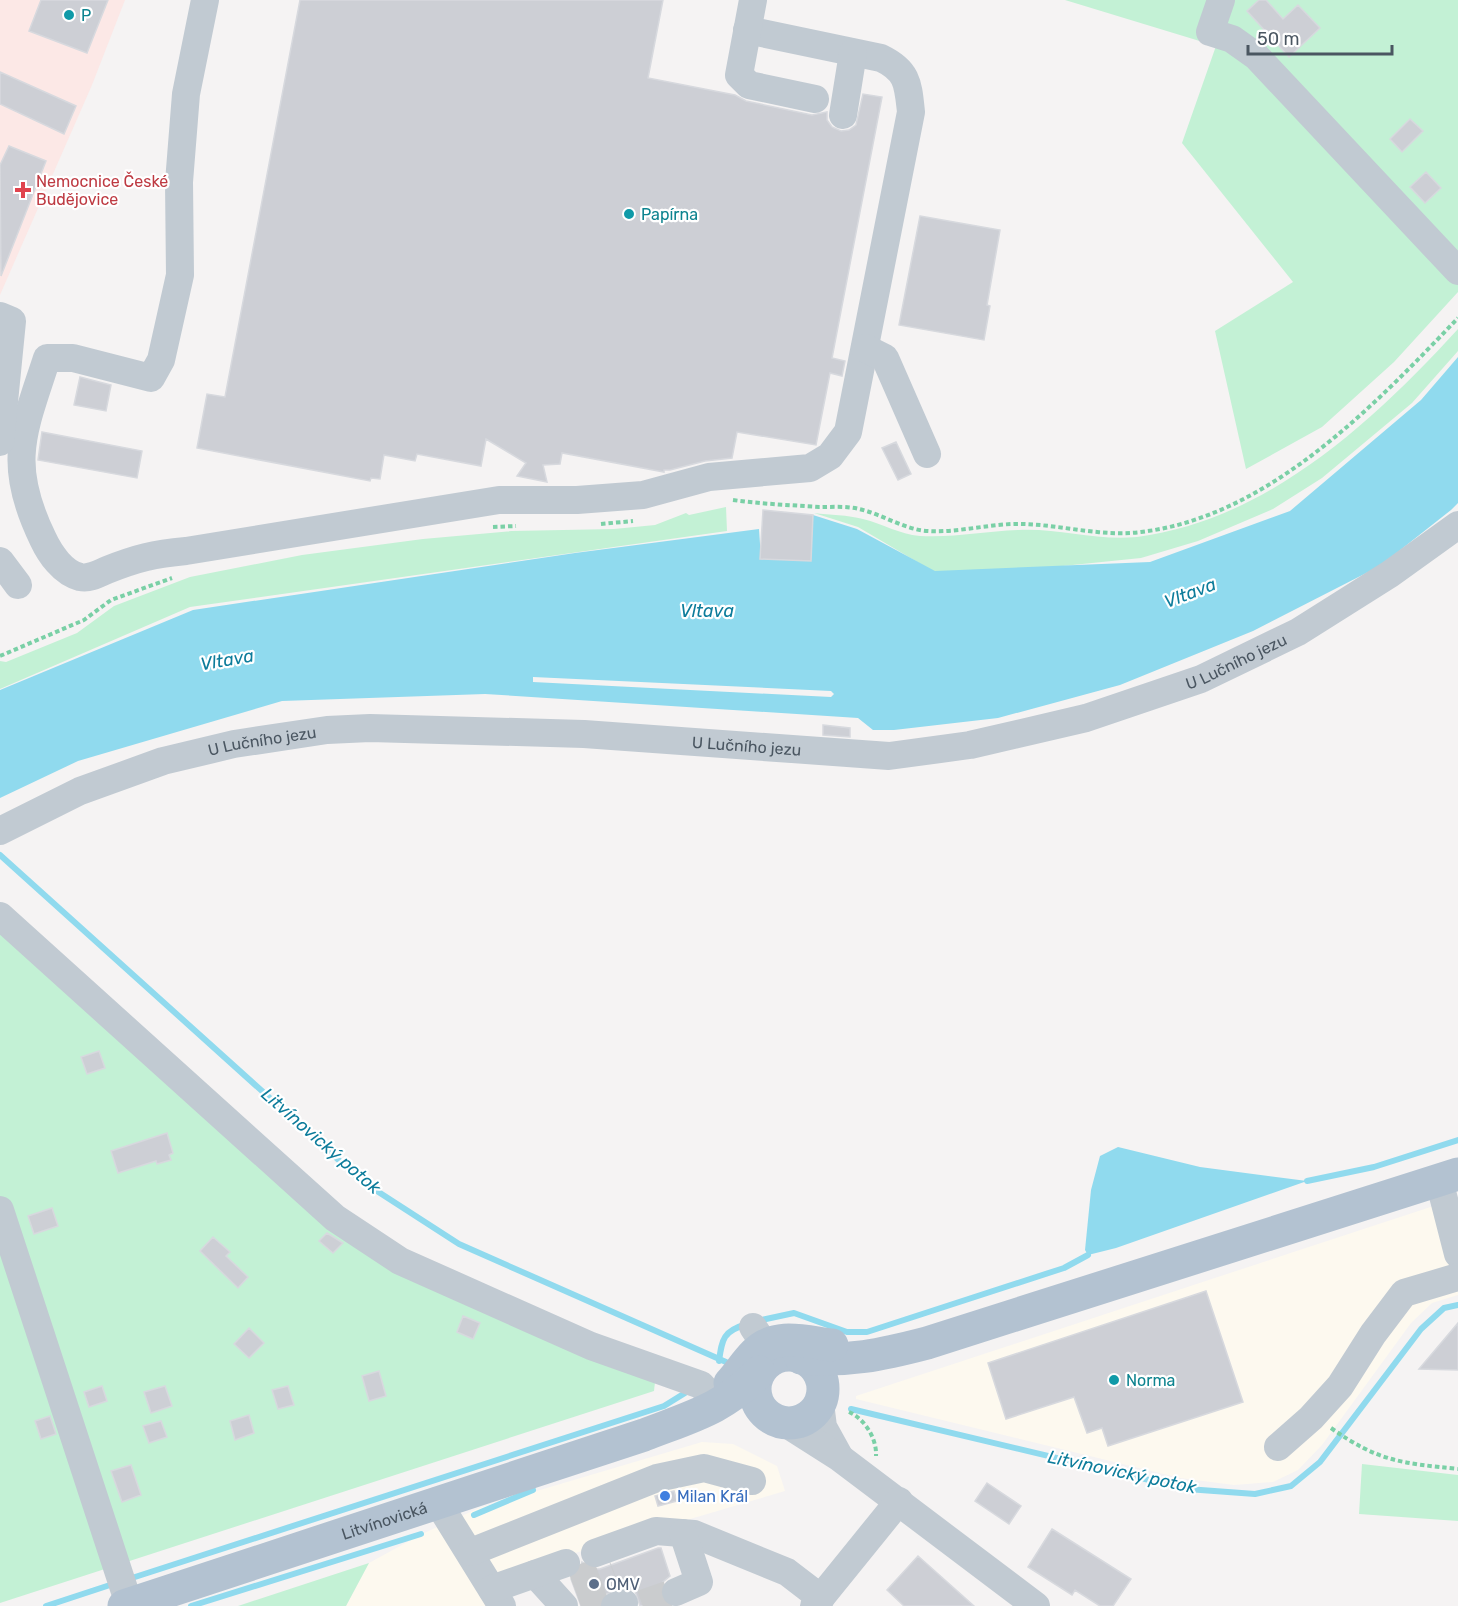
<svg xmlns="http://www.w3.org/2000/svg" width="1458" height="1606" viewBox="0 0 1458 1606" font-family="Rubik,sans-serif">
  <rect width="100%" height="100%" fill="#f5f3f3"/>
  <path fill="#fdf9ef" d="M1458,1198V1295L1432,1303L1411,1323L1322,1445L1298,1470L1273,1482L1234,1485L1180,1478L856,1399V1396Z
    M702,1442L733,1444L777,1466L785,1491L477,1582L492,1606H346L369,1563L422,1534L479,1508Z"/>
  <path fill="#fce8e6" d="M0,0H125L92,85L0,295Z"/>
  <path fill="#c3f1d5" d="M1065,0H1458V292L1394,362L1322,427L1246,469L1215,331L1293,282L1182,143L1216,46Z
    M1458,329V351L1412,403L1322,478L1273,509L1198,541L1141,558L1003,572L936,573L858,527L814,513C830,515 848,515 863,519C883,524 899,534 920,536C954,538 985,531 1019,530C1058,528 1097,541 1137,537C1267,520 1373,422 1458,329Z
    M726,507L727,531L190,607L0,689V661L6,662L77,633L114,606L190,577L302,555L423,539L512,531L614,529L655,525L686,513L689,515Z
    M0,925L327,1224L655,1382L654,1391L0,1603Z
    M1362,1464L1458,1475V1521L1359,1514Z
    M369,1563L346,1606H238Z"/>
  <path fill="#90daee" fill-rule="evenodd" d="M1458,357V503L1451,510L1380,566L1253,631L1120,685L998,718L894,730H873L858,718L485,694L282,701L78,761L0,798V690L193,610L575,553L759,529L761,559L811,561L813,515L857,529L935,571L1150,562L1290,511L1421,400ZM533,677L831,691L834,694L831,697L533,682Z
    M1118,1147L1200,1167L1307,1181L1116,1248L1088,1255L1085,1250L1091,1190L1100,1156Z"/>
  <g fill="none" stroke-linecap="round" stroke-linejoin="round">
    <path stroke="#90daee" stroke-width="6" d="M0,855L363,1182L459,1244L726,1362
      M1307,1181L1374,1167L1458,1140
      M757,1321L794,1313L847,1332H867L1064,1268L1088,1255
      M719,1361C722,1339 723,1331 747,1324
      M851,1409L1187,1489L1255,1494L1291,1486L1320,1462L1421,1329L1444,1308L1458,1305
      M474,1515L533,1490L531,1484
      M135,1577L664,1406L685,1393
      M46,1606L110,1585
      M191,1606L421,1534"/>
  </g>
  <path fill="#cdcfd5" stroke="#d7d9de" stroke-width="1.5" d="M41,0H108L87,53L29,31Z
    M300,0H663L648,78L735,95L746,101L812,115L827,112V120L832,127L841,131L849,130L856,125L863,94L882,97L832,358L845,361L842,376L830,373L816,445L737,432L732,458L705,461L670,470H664V472L562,453L560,464L543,465L547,482L517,476L526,463L486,439L481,466L417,454L415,461L384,455L380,479L371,478L370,481L197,448L207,394L225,397Z
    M1259,0H1266L1283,19L1298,5L1320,28L1289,57L1247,11Z
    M0,72L76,106L64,134L0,104Z
    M1410,119L1423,131L1402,152L1390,139Z
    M9,146L46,161L1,276L0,165Z
    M1426,172L1441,188L1425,203L1410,187Z
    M920,216L1000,230L987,305L990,306L984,340L899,325Z
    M80,377L111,385L106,411L74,405Z
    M42,432L142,451L137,478L38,460Z
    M896,442L911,474L898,480L882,448Z
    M763,510L813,515L811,561L760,559Z
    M823,725L850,728V737L823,735Z
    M99,1051L105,1068L87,1074L81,1057Z
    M167,1133L173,1153L169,1155L171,1160L157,1164L156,1161L118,1173L111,1151Z
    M52,1208L58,1226L34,1234L28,1216Z
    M327,1233L343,1243L333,1253L319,1241Z
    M213,1237L230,1252L226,1256L248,1277L238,1288L200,1251Z
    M1206,1291L1243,1402L1108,1446L1102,1428L1087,1433L1074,1397L1006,1419L988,1363Z
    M463,1316L480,1323L473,1339L457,1332Z
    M1458,1323V1370L1419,1369Z
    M249,1328L264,1343L249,1358L234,1344Z
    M379,1371L386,1396L369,1401L362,1376Z
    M102,1386L107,1401L89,1407L84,1392Z
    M165,1386L172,1406L151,1413L144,1392Z
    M288,1386L294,1405L278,1409L272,1390Z
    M249,1415L254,1433L235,1440L230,1421Z
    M50,1416L56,1434L41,1439L35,1421Z
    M161,1421L167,1437L149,1443L143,1426Z
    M131,1465L141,1495L122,1502L111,1471Z
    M987,1483L1021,1506L1009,1524L975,1501Z
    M674,1491L677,1501L658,1506L655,1496Z
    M1052,1529L1131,1579L1113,1606H1100L1075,1590L1072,1595L1028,1567Z
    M658,1548H661L670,1576L663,1582L660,1590L663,1602L640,1606L635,1591L627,1587L603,1595L599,1606H581L571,1579L579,1573L582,1562L592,1569H600Z
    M918,1556L974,1606H904L887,1590Z"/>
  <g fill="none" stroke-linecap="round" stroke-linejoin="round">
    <path stroke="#caccce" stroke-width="28" stroke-dasharray="28 14" stroke-linecap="butt" d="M572,1582L612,1567
      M579,1601L619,1587
      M642,1604L676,1592"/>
    <path stroke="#7ad0a6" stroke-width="4" stroke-dasharray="4.5 3" stroke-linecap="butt" d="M733,500C761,504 790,505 819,507C832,507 847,506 859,509C882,514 905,530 928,531C959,533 991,523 1023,524C1062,525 1101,537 1141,532C1268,517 1374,406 1458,318
      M601,524L633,521
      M493,527L516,526
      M0,656L84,620L111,600L172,578
      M849,1412C865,1419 877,1439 876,1456
      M1331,1428C1379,1462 1402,1463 1458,1469"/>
    <g stroke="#c1cad2" stroke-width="28">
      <path d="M205,0L186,94L179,182L180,275L161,360L151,378L73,358H47C23,432 6,463 43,539C50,554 63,573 80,577C90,579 98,574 107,570C137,558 154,554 186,551L499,500H577L643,495L709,477L810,468L830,456L848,432L911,112C908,84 908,71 881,58L747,30"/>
      <path d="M753,0L739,75L749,85L815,99"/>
      <path d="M1221,0L1210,32L1232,39L1256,56L1458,271"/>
      <path d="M843,115L853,53"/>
      <path d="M0,316L12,321L0,442"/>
      <path d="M865,348L885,358L927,454"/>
      <path d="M0,561L18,585"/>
      <path id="s1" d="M0,831L80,791L163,761L234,744L327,730L370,728L584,734L889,756L970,745L1086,718L1201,679L1298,632L1390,574L1458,525"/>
      <path d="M0,916L335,1218L400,1261L591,1346L701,1385L712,1397"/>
      <path d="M1439,1180L1458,1254"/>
      <path d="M0,1210L129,1604"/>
      <path d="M753,1327L765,1345"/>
      <path d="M820,1403L823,1427L839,1456"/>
      <path d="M785,1423L840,1458L1036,1606"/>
      <path d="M1278,1447L1311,1418L1340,1386L1373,1334L1404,1293L1458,1277"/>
      <path d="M437,1501L502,1606"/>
      <path d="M471,1552L657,1478L704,1468L752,1481"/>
      <path d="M595,1553L656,1531L694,1534L787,1572L821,1598"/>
      <path d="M535,1574L564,1606"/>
      <path d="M492,1589L566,1563"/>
      <path d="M676,1592L699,1582L683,1533"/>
      <path d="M615,1606L624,1603"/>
      <path d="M814,1606L899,1501"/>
    </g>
    <g stroke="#b3c2d1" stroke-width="33">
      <circle cx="789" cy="1389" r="34"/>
      <path d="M801,1358C848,1362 881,1355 927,1343L1458,1174"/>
      <path d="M730,1383C739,1373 746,1362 755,1353C776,1332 806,1342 832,1345"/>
      <path id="s2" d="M124,1606L644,1435C690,1417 724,1409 759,1372"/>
    </g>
  </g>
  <g fill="#0f9aa8" stroke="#fff" stroke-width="2">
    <circle cx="69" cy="15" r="6"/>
    <circle cx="629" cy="214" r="6"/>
    <circle cx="1114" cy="1380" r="6"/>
  </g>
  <path fill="#e0444e" stroke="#fff" stroke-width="2" d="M20 181h6v6h6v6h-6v6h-6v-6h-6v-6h6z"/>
  <circle fill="#3f7fe0" stroke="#fff" stroke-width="2" cx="665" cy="1496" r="6"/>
  <circle fill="#5c6f8a" stroke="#fff" stroke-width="2" cx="594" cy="1584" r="6"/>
  <g text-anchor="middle" stroke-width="4.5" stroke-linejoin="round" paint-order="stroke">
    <g font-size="16" fill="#0d838f" stroke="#fff" text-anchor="start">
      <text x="81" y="21">P</text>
      <text x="641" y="220">Papírna</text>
      <text x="1126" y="1386">Norma</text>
    </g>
    <g font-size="16" fill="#be3a42" stroke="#fff" text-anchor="start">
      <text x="36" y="187">Nemocnice České<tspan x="36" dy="18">Budějovice</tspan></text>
    </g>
    <g font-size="16" fill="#4a5661" stroke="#fff">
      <text dy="6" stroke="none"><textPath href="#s1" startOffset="1269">U Lučního jezu</textPath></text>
      <text dy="6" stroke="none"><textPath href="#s1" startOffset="279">U Lučního jezu</textPath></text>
      <text dy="6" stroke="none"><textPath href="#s1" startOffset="765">U Lučního jezu</textPath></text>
      <text dy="6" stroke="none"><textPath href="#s2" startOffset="274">Litvínovická</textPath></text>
    </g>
    <g font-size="16" fill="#366cbe" stroke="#fff" text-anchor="start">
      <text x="677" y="1502">Milan Král</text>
    </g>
    <g font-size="16" fill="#4e5e75" stroke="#fff" text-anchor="start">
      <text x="606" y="1590">OMV</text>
    </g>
    <g font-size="18" font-style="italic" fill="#0c7c9b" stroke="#fff">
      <text transform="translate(1190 593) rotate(-21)" y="6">Vltava</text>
      <text x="707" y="617">Vltava</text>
      <text transform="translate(227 660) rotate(-10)" y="6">Vltava</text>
      <text transform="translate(321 1141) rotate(41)" y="6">Litvínovický potok</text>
      <text transform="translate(1122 1472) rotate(12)" y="6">Litvínovický potok</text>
    </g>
  </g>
  <path d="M1248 45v9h144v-9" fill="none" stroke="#4a5661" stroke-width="3"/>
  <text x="1257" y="45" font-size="18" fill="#4a5661" stroke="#ffffff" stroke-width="4.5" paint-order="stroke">50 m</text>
</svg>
